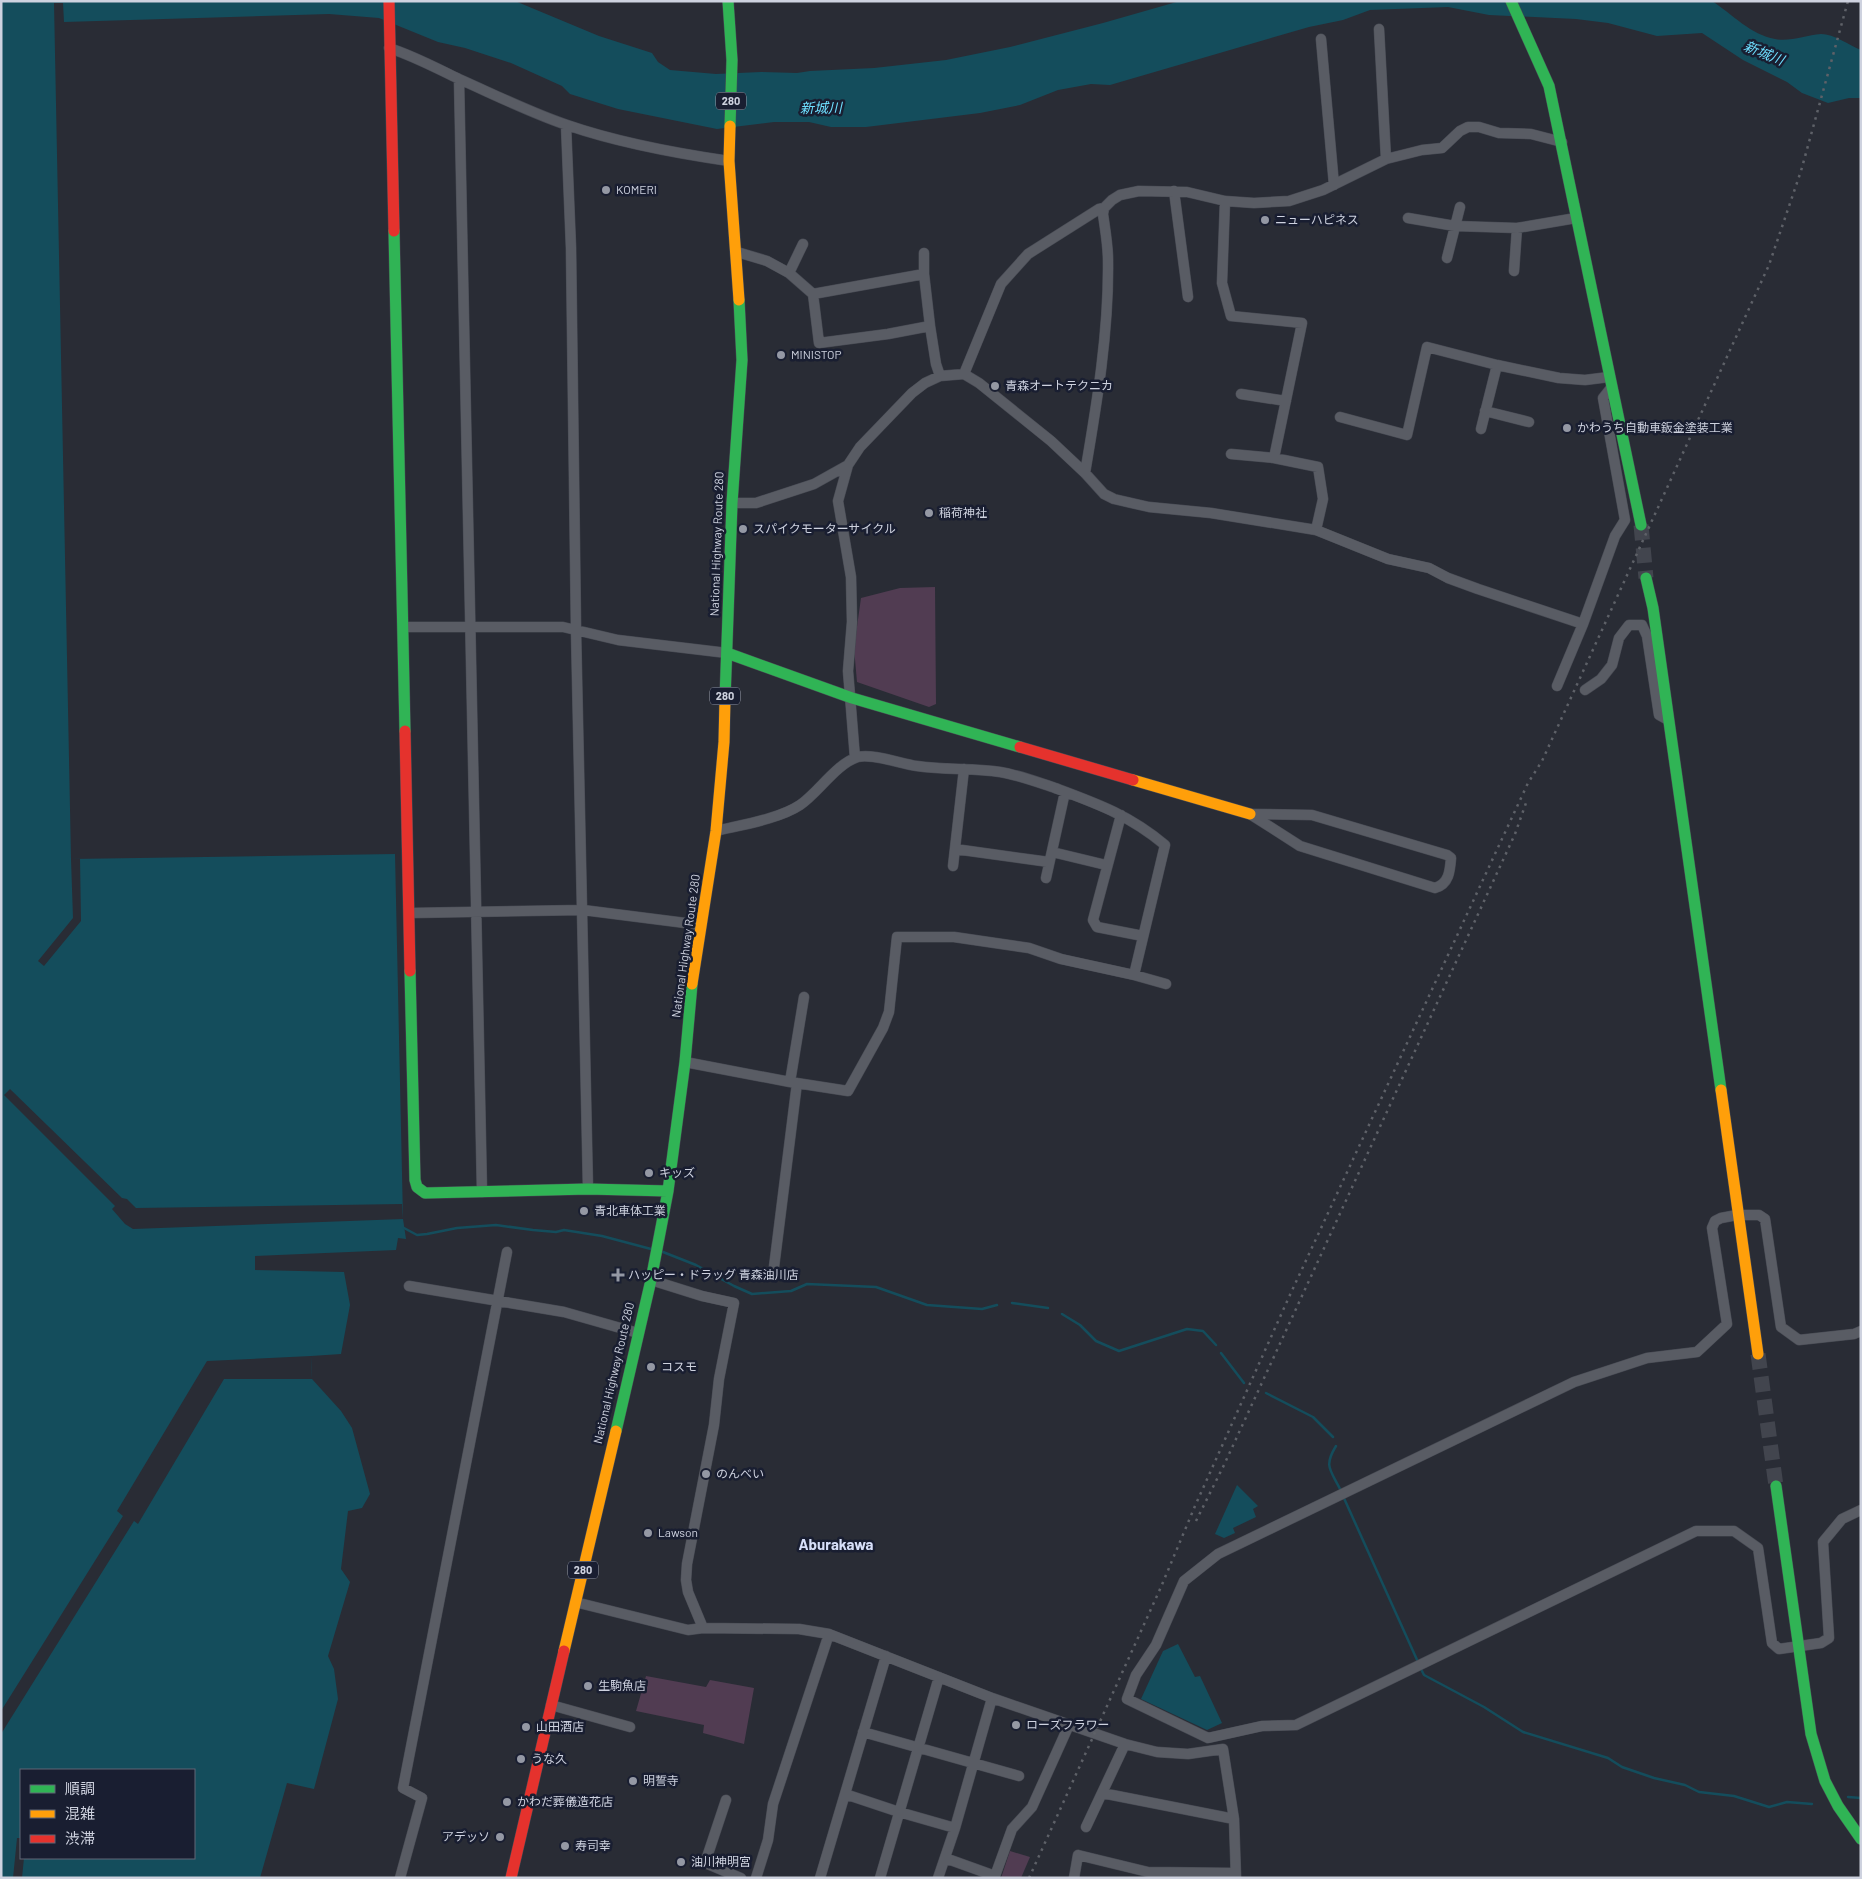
<svg xmlns="http://www.w3.org/2000/svg" width="1862" height="1879" viewBox="0 0 1862 1879" font-family="Barlow,'Noto Sans JP',sans-serif">
  <rect width="100%" height="100%" fill="#292c35"/>
  <path fill="#513c52" d="M935,587L936,704L929,707L857,682L854,648L861,598L900,588Z
    M646,1676L706,1687L710,1680L754,1688L744,1744L703,1733L704,1725L636,1711Z
    M1010,1851L1030,1857L1021,1878H1001Z"/>
  <path fill="#144d5c" fill-rule="evenodd" d="M1,1H515L599,36L652,53L658,62L670,70L716,74L761,72L797,73L810,71L874,68L946,60L1010,47L1103,23L1180,1H1712C1732,14 1751,35 1775,39C1790,42 1806,35 1821,34C1834,34 1849,45 1861,50V98H1849L1828,103L1802,93L1787,82L1743,60L1702,33L1657,36L1608,23L1576,19L1489,15L1448,7L1370,10L1343,20L1309,27L1110,85L1091,84L1058,90L1020,105L980,113L866,127H831L809,122H774L717,129L618,109L570,94L562,86L511,63L465,48L438,42L379,18L329,14L64,22L63,3H54L71,859L395,854L403,1219L406,1239L398,1238L396,1250L255,1256V1270L344,1272L350,1305L341,1354L311,1356L312,1379L341,1411L352,1428L370,1494L362,1508L348,1511L341,1569L350,1582L328,1656L334,1669L338,1699L314,1789L287,1783L260,1878H1ZM21,1770H194V1858H21Z
    M1237,1485L1258,1506L1253,1509L1256,1517L1233,1528L1235,1533L1224,1538L1215,1534Z
    M1178,1644L1195,1677L1200,1676L1222,1723L1207,1730L1141,1699L1163,1651Z"/>
  <path fill="#292c35" d="M71,859H80L81,921L44,966L38,961L73,918Z
    M10,1089L122,1198L127,1199L136,1208L402,1204L403,1219L133,1229L125,1224L112,1209L115,1206L4,1095Z
    M311,1356L312,1379H224L138,1524L134,1521L1,1734V1711L123,1516L117,1511L207,1361Z
    M17,1838H21V1858H24L22,1878H13Z"/>
  <g fill="none" stroke-linecap="round" stroke-linejoin="round">
    <path stroke="#144d5c" stroke-width="2.5" d="M404,1228L417,1235L427,1234L457,1228L496,1225L533,1230L556,1232L564,1230L602,1236L651,1249
      M663,1252L696,1265L734,1286L752,1294L791,1291L807,1284L876,1287L927,1305L982,1309L997,1305
      M1012,1303L1048,1308
      M1062,1314L1080,1325L1096,1341L1119,1351L1187,1329L1203,1331L1216,1345
      M1221,1353L1244,1383
      M1266,1393L1313,1417L1333,1437
      M1336,1446C1323,1467 1331,1470 1341,1491
      M1343,1496L1418,1662
      M1420,1667L1424,1675L1484,1707L1523,1732L1608,1758L1622,1767L1654,1778L1685,1785L1699,1792L1734,1796L1769,1807L1787,1802L1812,1804
      M1848,1797L1861,1798"/>
    <path stroke="#42454e" stroke-width="15" stroke-dasharray="15 8" stroke-linecap="butt" d="M1641,525L1646,578
      M1758,1354L1776,1486"/>
    <g stroke="#474a53" stroke-width="11">
      <path id="street" d="M1379,29L1386,159
        M1321,39L1334,185
        M389,48C414,56 436,68 459,79C493,94 531,113 567,125C619,143 674,153 729,161
        M459,79L482,1192
        M566,125L571,248L576,630L588,1189
        M1174,191L1188,297
        M1225,201L1222,283L1231,316L1302,323L1274,458
        M1408,218L1455,226L1517,228L1576,218
        M737,252L767,261L789,273L813,294L819,343L888,334L930,326L936,364L940,376
        M924,253V274L930,326
        M1447,258L1460,207
        M1514,271L1517,228
        M789,273L803,244
        M813,294L924,274
        M964,374L1001,284L1028,254L1099,209L1104,208L1112,200L1120,195L1139,191L1187,192L1225,201L1254,203L1289,201L1323,190L1386,159L1422,150L1442,148L1460,131L1468,127H1479L1499,133L1531,134L1562,142
        M1241,394L1286,401
        M1485,411L1529,422
        M1340,417L1407,435L1427,347L1497,365L1559,378L1585,380L1609,377
        M1481,429L1497,365
        M1231,454L1274,458L1318,467L1323,499L1316,530
        M1085,473C1097,403 1109,331 1108,260C1108,245 1105,229 1103,214L1104,208
        M732,503H756L814,484L848,465
        M403,627H563L618,640L727,653
        M1557,686L1583,624L1615,536L1625,520L1603,398L1611,388
        M1585,690L1601,679L1612,665L1619,638L1629,625H1642L1647,636L1659,715L1668,720
        M855,758L848,671L852,622L851,577L838,501L848,465L860,447L912,393L925,383L940,376L964,374L979,383L1051,441L1085,473L1104,494L1114,499L1149,507L1211,513L1316,530L1388,559L1429,568L1448,578L1478,589L1583,624
        M1250,814L1312,815L1447,855L1451,858C1450,871 1449,884 1435,888L1300,846Z
        M1121,815L1093,920L1097,927L1143,936
        M716,831C741,825 779,819 800,805C818,793 837,763 858,757C872,753 902,764 917,766C945,770 973,768 1000,772C1019,775 1037,782 1055,788C1098,804 1129,815 1165,845L1134,975
        M955,849L1049,862
        M1052,852L1106,865
        M953,866L964,769
        M1046,878L1065,792
        M410,913L583,910L701,925
        M685,1062L790,1082L848,1091L883,1028L889,1012L897,937H954L1029,948L1061,959L1134,975L1166,984
        M790,1082L804,997
        M773,1275L797,1083
        M651,1280L702,1296L734,1303L719,1379L714,1425L687,1564L686,1580L688,1592L703,1628
        M409,1286L564,1312L638,1333
        M1861,1331L1854,1334L1799,1340L1781,1327L1765,1219L1759,1215H1737L1721,1218L1715,1221L1712,1228L1727,1324L1697,1352L1647,1358L1574,1382L1218,1554L1184,1581L1156,1645L1136,1675L1127,1699L1208,1738L1262,1726L1296,1725L1696,1531H1734L1758,1548L1772,1643L1779,1649L1821,1643L1829,1638L1823,1542L1842,1519L1861,1510
        M575,1602L688,1630L703,1628L799,1629L829,1634L992,1698L1125,1744L1157,1752L1188,1754L1223,1749L1234,1819L1236,1878
        M551,1705L630,1727
        M863,1732L1019,1776
        M1102,1793L1234,1819
        M845,1794L899,1812L955,1828
        M726,1800L705,1863L741,1878
        M1086,1827L1125,1744
        M945,1858L995,1876L1012,1829L1032,1807L1069,1725
        M400,1878L422,1798L403,1788L507,1252
        M756,1878L768,1840L773,1804L829,1634
        M820,1878L886,1656
        M880,1878L939,1677
        M938,1878L955,1828L992,1698
        M1074,1878L1078,1855L1148,1872L1236,1873"/>
    </g>
    <g stroke="#474a53" stroke-width="12">
      <path id="fast" d="M728,1L732,60L730,126
        M1511,1L1549,86L1641,525
        M394,231L405,731
        M1646,578L1653,608L1721,1090
        M727,653L852,698L1020,747
        M725,699L732,503L742,360L739,300
        M410,971L415,1180L417,1187L425,1193L588,1189L668,1191
        M616,1431L651,1280L668,1191L685,1062L692,984
        M1776,1486L1811,1734L1825,1781L1838,1806L1861,1839"/>
    </g>
    <g stroke="#474a53" stroke-width="12">
      <path id="slow" d="M730,126L729,161L739,300
        M1133,780L1250,814
        M692,984L716,831L724,742L725,699
        M1721,1090L1758,1354
        M564,1651L616,1431"/>
    </g>
    <g stroke="#474a53" stroke-width="12">
      <path id="jam" d="M389,1L394,231
        M405,731L410,971
        M1020,747L1133,780
        M511,1878L564,1651"/>
    </g>
    <use href="#street" stroke="#595c64" stroke-width="10"/>
    <use href="#fast" stroke="#30b455" stroke-width="11"/>
    <use href="#slow" stroke="#ff9f0a" stroke-width="11"/>
    <use href="#jam" stroke="#e5322d" stroke-width="11"/>
    <path stroke="#5e6168" stroke-width="2.5" stroke-dasharray="2.5 5" stroke-linecap="butt" d="M1196,1521L1224,1465L1515,834L1526,803
      M1029,1878L1161,1587L1195,1506L1289,1297L1528,783L1542,761L1769,265L1801,171L1848,1"/>
  </g>
  <g fill="#9498a4" stroke="#191e31" stroke-width="2">
    <circle cx="606" cy="190" r="5"/>
    <circle cx="1265" cy="220" r="5"/>
    <circle cx="781" cy="355" r="5"/>
    <circle cx="995" cy="386" r="5"/>
    <circle cx="1567" cy="428" r="5"/>
    <circle cx="929" cy="513" r="5"/>
    <circle cx="743" cy="529" r="5"/>
    <circle cx="649" cy="1173" r="5"/>
    <circle cx="584" cy="1211" r="5"/>
    <path d="M615.5 1267.5h5v5h5v5h-5v5h-5v-5h-5v-5h5z"/>
    <circle cx="651" cy="1367" r="5"/>
    <circle cx="706" cy="1474" r="5"/>
    <circle cx="648" cy="1533" r="5"/>
    <circle cx="588" cy="1686" r="5"/>
    <circle cx="1016" cy="1725" r="5"/>
    <circle cx="526" cy="1727" r="5"/>
    <circle cx="521" cy="1759" r="5"/>
    <circle cx="633" cy="1781" r="5"/>
    <circle cx="507" cy="1802" r="5"/>
    <circle cx="500" cy="1837" r="5"/>
    <circle cx="565" cy="1846" r="5"/>
    <circle cx="681" cy="1862" r="5"/>
  </g>
  <g text-anchor="middle" stroke-width="5" stroke-linejoin="round" paint-order="stroke">
    <g fill="#191e31" stroke="#989cab" stroke-width="1">
      <rect x="716" y="92.5" width="30" height="17" rx="4"/>
      <rect x="710" y="687.5" width="30" height="17" rx="4"/>
      <rect x="568" y="1561.5" width="30" height="17" rx="4"/>
    </g>
    <g font-size="11" font-weight="bold" fill="#ced2df">
      <text x="731" y="105">280</text>
      <text x="725" y="700">280</text>
      <text x="583" y="1574">280</text>
    </g>
    <g font-size="12" fill="#ced2df" stroke="#191e31" text-anchor="start">
      <text x="616" y="194">KOMERI</text>
      <text x="1275" y="224">ニューハピネス</text>
      <text x="791" y="359">MINISTOP</text>
      <text x="1005" y="390">青森オートテクニカ</text>
      <text x="1577" y="432">かわうち自動車鈑金塗装工業</text>
      <text x="939" y="517">稲荷神社</text>
      <text x="753" y="533">スパイクモーターサイクル</text>
      <text x="659" y="1177">キッズ</text>
      <text x="594" y="1215">青北車体工業</text>
      <text x="628" y="1279">ハッピー・ドラッグ 青森油川店</text>
      <text x="661" y="1371">コスモ</text>
      <text x="716" y="1478">のんべい</text>
      <text x="658" y="1537">Lawson</text>
      <text x="598" y="1690">生駒魚店</text>
      <text x="1026" y="1729">ローズフラワー</text>
      <text x="536" y="1731">山田酒店</text>
      <text x="531" y="1763">うな久</text>
      <text x="643" y="1785">明誓寺</text>
      <text x="517" y="1806">かわだ葬儀造花店</text>
      <text x="490" y="1841" text-anchor="end">アデッソ</text>
      <text x="575" y="1850">寿司幸</text>
      <text x="691" y="1866">油川神明宮</text>
    </g>
    <g font-size="12" fill="#ced2df" stroke="#191e31">
      <text transform="translate(717 544) rotate(-88)" y="4">National Highway Route 280</text>
      <text transform="translate(686 946) rotate(-82)" y="4">National Highway Route 280</text>
      <text transform="translate(614 1373) rotate(-77)" y="4">National Highway Route 280</text>
    </g>
    <g font-size="14" font-style="italic" fill="#6edfff" stroke="#191e31">
      <text transform="translate(1764 53) rotate(22)" y="5">新城川</text>
      <text transform="translate(821 108) rotate(-1)" y="5">新城川</text>
    </g>
    <g font-size="15" font-weight="bold" fill="#d7dff9" stroke="#191e31">
      <text x="836" y="1550">Aburakawa</text>
    </g>
  </g>
  <rect width="1862" height="1879" fill="none" stroke="#ced2df" stroke-width="5"/>
  <rect x="20" y="1769" width="175" height="90" fill="#191e31" stroke="#616677"/>
  <rect x="30" y="1785" width="25" height="8" fill="#30b455" stroke="#616677"/>
  <text x="65" y="1794" font-size="15" fill="#ced2df">順調</text>
  <rect x="30" y="1810" width="25" height="8" fill="#ff9f0a" stroke="#616677"/>
  <text x="65" y="1819" font-size="15" fill="#ced2df">混雑</text>
  <rect x="30" y="1835" width="25" height="8" fill="#e5322d" stroke="#616677"/>
  <text x="65" y="1844" font-size="15" fill="#ced2df">渋滞</text>
</svg>
